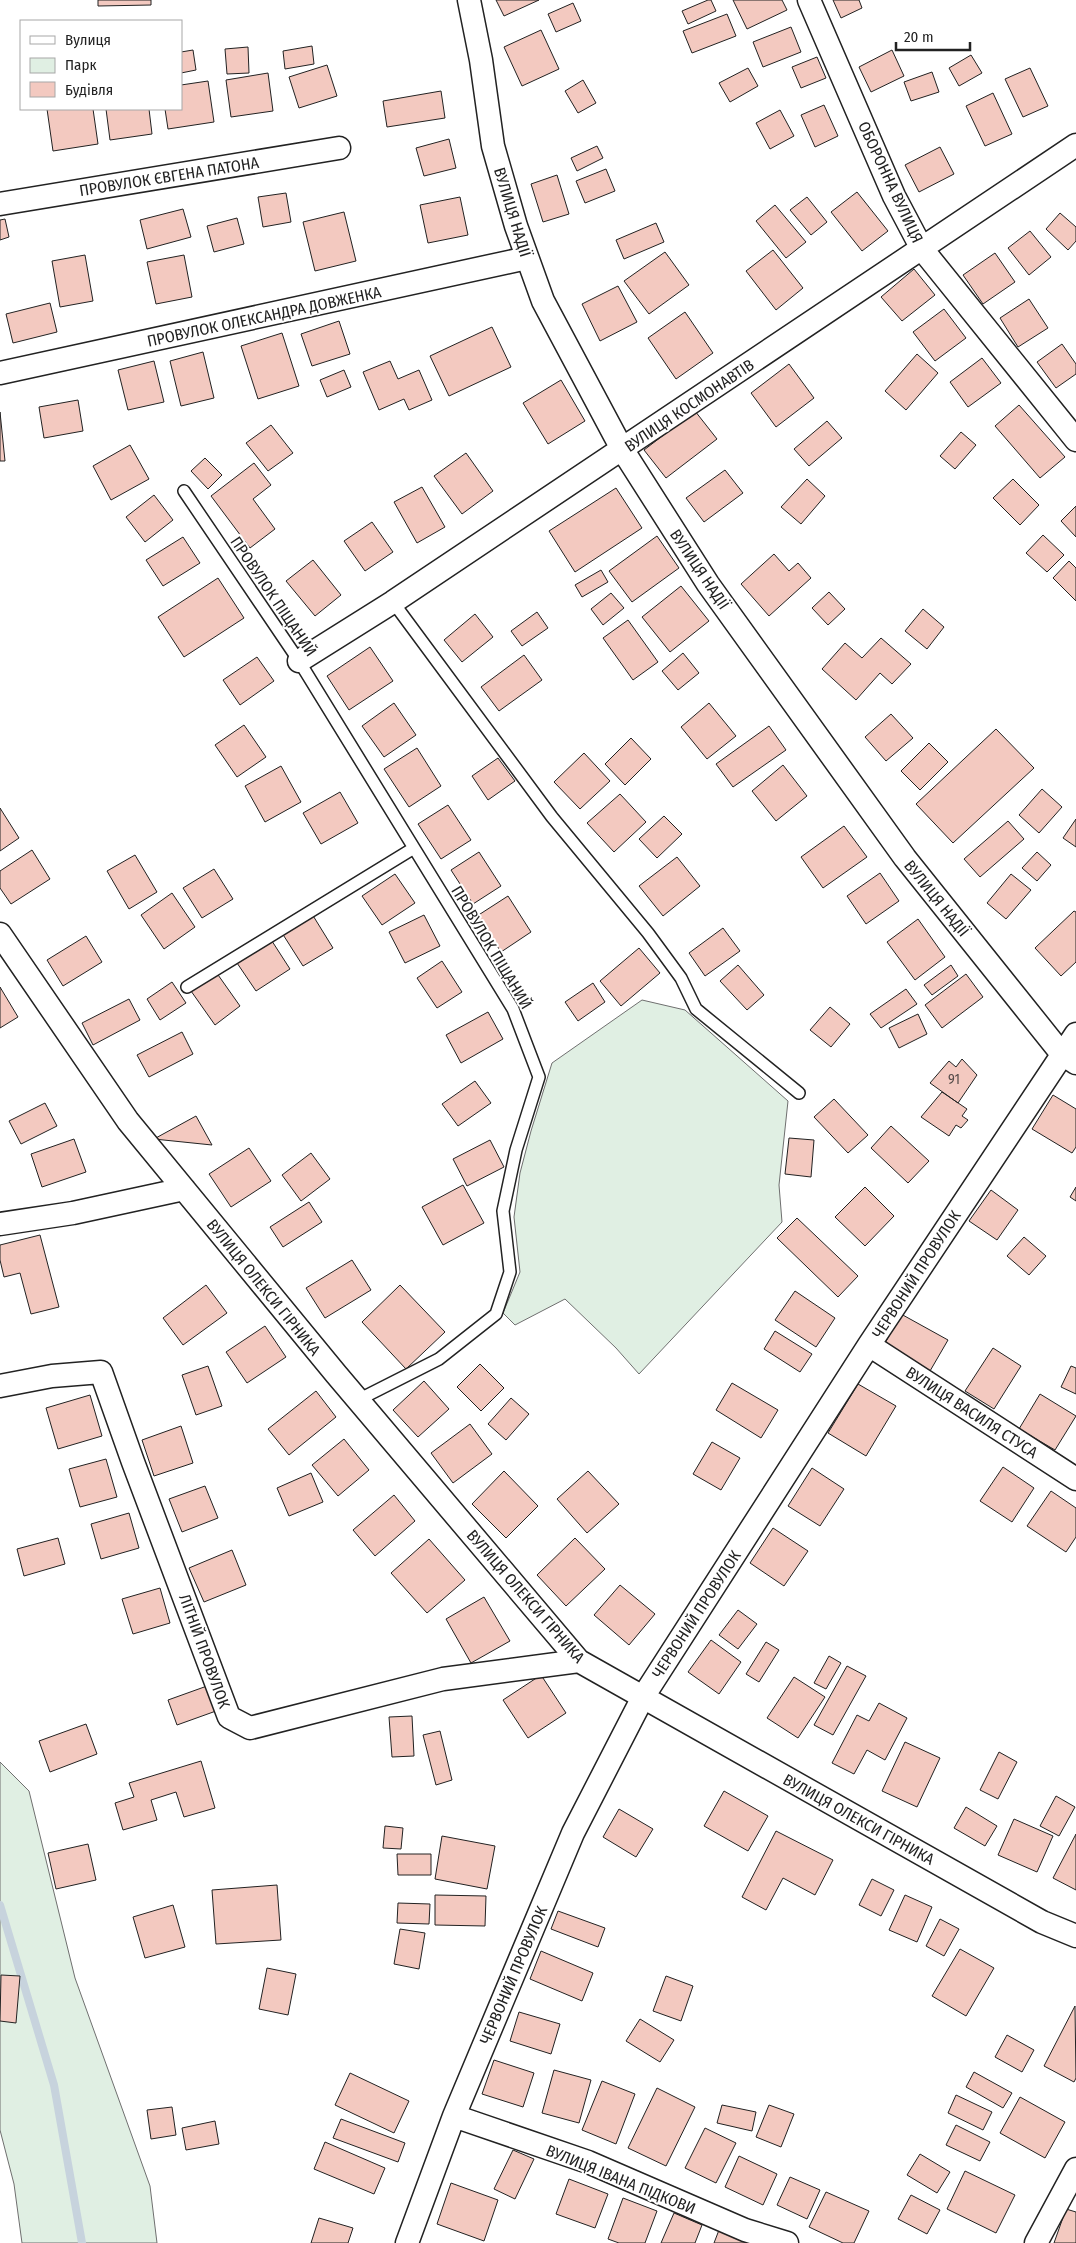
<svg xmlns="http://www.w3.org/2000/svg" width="1076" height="2243" viewBox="0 0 1076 2243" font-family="'Fira Sans Condensed',sans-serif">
  <rect width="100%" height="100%" fill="#fff"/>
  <path fill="#e0efe3" stroke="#6f6f6f" d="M642,1000L685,1010L788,1101L779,1185L782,1222L639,1374L616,1348L565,1299L515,1325L503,1313L520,1272L514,1217L520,1173L531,1131L552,1063Z
    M0,1762L29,1791L75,1978L150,2186L157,2243H22L14,2184L0,2130Z"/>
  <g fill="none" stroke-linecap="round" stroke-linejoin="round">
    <path stroke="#c7d3dd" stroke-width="8" d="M0,1905L54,2085L82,2243"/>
  </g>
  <path fill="#f3c9c0" stroke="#222" d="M98,0H151V5L98,6Z
    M496,0H539L504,16Z
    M708,0H711L716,11L688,24L682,11Z
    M733,0H782L787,10L747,29Z
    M833,0H859L862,8L841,18Z
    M573,3L581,21L556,32L548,14Z
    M727,14L736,36L692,53L683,31Z
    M791,27L801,52L763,67L753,42Z
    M541,30L559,69L522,86L504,47Z
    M312,46L314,64L285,69L283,51Z
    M248,47L249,73L227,74L225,49Z
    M193,50L196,70L181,73V52Z
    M892,50L904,76L871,92L859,67Z
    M971,55L982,73L959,86L949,68Z
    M817,57L826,78L801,88L792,67Z
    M327,65L337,96L299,108L289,77Z
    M748,68L758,86L730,102L719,83Z
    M1030,68L1048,106L1023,117L1005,79Z
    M932,72L939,92L911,101L904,82Z
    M268,73L273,111L231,117L226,80Z
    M583,80L596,103L578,113L565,91Z
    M208,81L214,122L168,129L165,109H181V85Z
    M441,91L445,118L387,127L383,101Z
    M993,93L1012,134L985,146L966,106Z
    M824,105L838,136L815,147L801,115Z
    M47,109H93L98,144L53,151Z
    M106,109H149L152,134L110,140Z
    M780,110L794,136L770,149L756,123Z
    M449,139L456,168L424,176L416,148Z
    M597,146L603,158L577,171L571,158Z
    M940,147L954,174L919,192L905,165Z
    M606,169L615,191L585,203L576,181Z
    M557,175L569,214L543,222L531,184Z
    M857,192L888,231L862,251L831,212Z
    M286,193L291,222L263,227L258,197Z
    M460,197L468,235L428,243L420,205Z
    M807,197L827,222L811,235L790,210Z
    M775,205L806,242L786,258L756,221Z
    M183,209L191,237L147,249L140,220Z
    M344,212L356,261L315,271L303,222Z
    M1060,213L1076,227V241L1068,250L1046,229Z
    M237,218L244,244L214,252L207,226Z
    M5,219L9,237L0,240V220Z
    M656,223L664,242L624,259L616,240Z
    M1030,231L1051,257L1029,275L1008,248Z
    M773,250L803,288L776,310L746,271Z
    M665,252L689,285L649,314L624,281Z
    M995,253L1015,282L983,304L963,275Z
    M85,255L93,301L60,307L52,261Z
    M184,255L192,297L156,304L147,262Z
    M914,269L935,295L902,321L881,297Z
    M618,286L637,322L600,341L582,304Z
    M1029,299L1048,328L1018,347L1000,318Z
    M50,303L57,332L13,343L6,314Z
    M944,309L966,338L935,361L913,332Z
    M685,312L713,353L676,379L648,338Z
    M339,321L350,354L312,366L301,334Z
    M492,327L511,367L449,396L430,356Z
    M282,333L299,386L258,399L241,346Z
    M1062,344L1076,364V374L1056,388L1037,362Z
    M203,352L214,398L181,406L170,361Z
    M917,354L938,373L906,410L885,391Z
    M982,358L1001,383L968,407L950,382Z
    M154,361L164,402L128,410L118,370Z
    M390,361L398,379L419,370L432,400L409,410L404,399L379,410L363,372Z
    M789,364L814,398L776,427L751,393Z
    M344,370L351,387L327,397L320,380Z
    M561,380L585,421L548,444L523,403Z
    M78,400L83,431L44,438L39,407Z
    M1019,405L1065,457L1040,478L995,426Z
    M695,411L717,439L666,478L644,450Z
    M0,412L5,461H0Z
    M827,421L842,438L809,466L794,449Z
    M271,425L293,453L268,471L246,443Z
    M961,432L976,445L955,469L940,456Z
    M130,445L149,479L111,500L93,466Z
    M466,453L493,491L462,514L434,476Z
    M205,458L222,475L208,489L191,471Z
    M254,463L271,485L253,499L275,529L250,548L211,496Z
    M725,470L743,493L704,522L686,498Z
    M807,479L825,496L801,524L781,507Z
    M1013,479L1039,505L1020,525L993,498Z
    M422,487L445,527L417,543L394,502Z
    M616,488L642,528L575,572L549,531Z
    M154,495L173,520L145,542L126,517Z
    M1076,506V537L1061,521Z
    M372,522L393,552L365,571L344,541Z
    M1043,535L1064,555L1047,572L1026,553Z
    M657,536L679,568L632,602L609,571Z
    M183,537L200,563L163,586L146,560Z
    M774,554L789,571L798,563L811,578L769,616L741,584Z
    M313,560L341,595L315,616L286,581Z
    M1069,561L1076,568V601L1053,578Z
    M601,570L608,582L582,597L575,585Z
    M218,578L244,618L184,657L158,617Z
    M681,586L709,621L670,652L642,617Z
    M829,592L845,609L828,625L812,608Z
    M611,593L624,608L603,625L591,609Z
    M923,609L944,627L927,649L905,631Z
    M537,612L548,628L522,646L511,631Z
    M475,614L493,637L462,662L444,640Z
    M628,620L658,662L633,680L603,638Z
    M881,638L911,664L892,684L880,673L856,700L822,669L845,643L862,658Z
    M370,647L393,681L349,710L327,676Z
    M683,653L699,673L678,690L662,671Z
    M524,655L542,680L499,711L481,687Z
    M257,657L274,681L240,705L223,680Z
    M394,703L416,735L384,757L362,726Z
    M709,703L736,736L707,759L681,727Z
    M891,714L913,738L886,761L865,737Z
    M244,725L266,757L237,777L215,745Z
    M769,726L786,750L733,787L716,764Z
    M996,729L1034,768L953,843L916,804Z
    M631,738L651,759L625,785L605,764Z
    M929,743L948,762L920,790L901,771Z
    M417,748L441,786L409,807L384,769Z
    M584,753L610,781L580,809L554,782Z
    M498,758L515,781L488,800L472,776Z
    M783,765L807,796L776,821L752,791Z
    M281,766L301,802L265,822L245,786Z
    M1042,789L1062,807L1039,833L1019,815Z
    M340,792L358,823L321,844L303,813Z
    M620,794L646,822L614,852L587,823Z
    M448,805L471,840L441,859L418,824Z
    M0,808L19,838L0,851Z
    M664,816L682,834L657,858L639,839Z
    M1076,819V847L1063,838Z
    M1008,821L1024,839L980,877L964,859Z
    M844,826L867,857L823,888L801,857Z
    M32,850L50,879L11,904L0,888V871Z
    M479,852L501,886L473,904L451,870Z
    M1037,852L1051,865L1037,881L1022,868Z
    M135,855L157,892L129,909L107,871Z
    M677,857L700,886L663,916L639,886Z
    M214,869L233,899L202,918L183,888Z
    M880,873L899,901L866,924L847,896Z
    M395,874L415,903L382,925L362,896Z
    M1011,874L1031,890L1006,919L987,903Z
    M172,893L195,927L164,949L141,915Z
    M508,896L531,932L501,952L477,916Z
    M1074,911L1076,912V962L1061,976L1035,948Z
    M312,914L333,948L303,966L282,933Z
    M424,915L440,946L405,963L389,932Z
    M918,919L945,957L915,980L887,942Z
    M723,928L740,951L705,976L689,953Z
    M86,936L102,962L63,986L47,960Z
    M270,938L290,969L256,991L235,960Z
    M639,948L660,973L621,1006L600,981Z
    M442,961L462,992L437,1008L417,978Z
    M738,965L764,995L747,1010L720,981Z
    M951,965L958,976L932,995L924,985Z
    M216,972L240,1006L215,1025L191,991Z
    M966,974L983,997L942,1028L925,1005Z
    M172,982L186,1003L160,1020L147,999Z
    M593,983L605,1002L578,1021L565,1002Z
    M0,987L18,1017L0,1028Z
    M906,989L917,1004L881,1028L870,1014Z
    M129,999L140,1020L93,1045L82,1023Z
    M830,1007L850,1024L831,1047L810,1030Z
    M488,1012L503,1039L461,1063L446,1035Z
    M918,1014L927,1034L899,1048L889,1028Z
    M182,1032L193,1054L149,1077L137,1055Z
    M962,1059L977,1075L958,1103L930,1083L949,1061L956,1067Z
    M475,1081L491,1103L458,1126L442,1104Z
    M942,1092L967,1109L962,1116L968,1120L961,1128L956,1125L949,1136L921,1117Z
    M1053,1095L1076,1109V1147L1072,1153L1032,1129Z
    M834,1099L868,1135L848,1153L814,1117Z
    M45,1103L57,1126L21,1144L9,1121Z
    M196,1116L212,1145L154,1139Z
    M891,1126L929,1161L908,1183L871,1148Z
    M789,1138L814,1140L811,1177L785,1174Z
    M74,1139L86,1172L42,1187L31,1154Z
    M490,1140L504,1167L467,1186L453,1159Z
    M249,1148L271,1181L231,1207L209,1174Z
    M311,1153L330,1179L301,1201L282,1175Z
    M463,1185L484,1223L443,1245L422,1207Z
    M865,1187L894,1216L865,1246L835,1217Z
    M1076,1187V1201L1070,1197Z
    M991,1190L1018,1210L997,1240L969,1221Z
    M309,1202L322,1222L283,1247L270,1227Z
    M797,1218L858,1276L838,1297L777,1238Z
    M40,1235L59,1307L31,1314L20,1273L4,1277L0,1260V1245Z
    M1024,1237L1046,1256L1029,1275L1007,1256Z
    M352,1260L371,1290L325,1318L306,1288Z
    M206,1285L227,1313L183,1345L163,1318Z
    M400,1285L445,1332L406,1369L362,1322Z
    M795,1291L835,1318L816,1347L775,1320Z
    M901,1314L948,1340L930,1371L884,1345Z
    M265,1326L286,1357L247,1383L226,1352Z
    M775,1331L812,1354L800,1372L764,1349Z
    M993,1348L1021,1366L994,1409L965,1391Z
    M480,1364L504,1388L481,1411L457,1387Z
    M208,1366L222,1406L196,1415L182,1375Z
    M1071,1366L1076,1368V1394L1061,1387Z
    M424,1381L449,1409L418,1437L393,1410Z
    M732,1383L778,1410L761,1438L716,1410Z
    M858,1384L896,1406L866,1456L828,1433Z
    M316,1391L336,1417L289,1455L268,1429Z
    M1040,1394L1076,1416L1055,1450L1019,1429Z
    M90,1395L102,1436L58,1449L46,1408Z
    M511,1398L529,1414L506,1440L488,1424Z
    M470,1424L492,1454L453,1483L431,1453Z
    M181,1426L193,1463L154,1476L142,1440Z
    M344,1439L369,1470L338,1496L312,1465Z
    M712,1442L740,1458L721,1490L693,1474Z
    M106,1459L117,1497L80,1507L69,1469Z
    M1003,1467L1034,1488L1012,1522L980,1501Z
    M812,1468L844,1489L820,1526L788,1506Z
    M504,1471L538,1506L506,1538L472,1504Z
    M588,1471L619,1504L587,1533L557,1499Z
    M311,1473L323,1502L289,1516L277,1488Z
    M205,1486L218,1518L182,1532L169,1499Z
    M1051,1491L1076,1508V1537L1066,1552L1027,1526Z
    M394,1495L415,1521L375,1556L353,1530Z
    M129,1513L139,1548L101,1559L91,1524Z
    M773,1528L808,1551L784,1586L750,1563Z
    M58,1538L65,1564L24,1576L17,1549Z
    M575,1538L605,1569L566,1606L537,1575Z
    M429,1539L465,1580L427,1613L391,1573Z
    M232,1550L246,1585L204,1602L189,1568Z
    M620,1585L655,1614L629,1645L594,1615Z
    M160,1588L170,1623L133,1634L122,1599Z
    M484,1597L510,1641L471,1663L446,1619Z
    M738,1610L757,1624L738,1649L719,1635Z
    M711,1640L741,1662L719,1694L688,1672Z
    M766,1642L779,1650L759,1682L746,1674Z
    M829,1656L841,1663L826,1689L814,1683Z
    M847,1666L866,1676L833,1735L814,1725Z
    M541,1675L566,1713L528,1738L503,1700Z
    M794,1677L825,1697L798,1738L767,1718Z
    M207,1686L216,1711L177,1725L168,1700Z
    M879,1703L907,1718L885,1760L867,1750L854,1774L832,1763L857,1715L869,1721Z
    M412,1716L414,1756L392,1757L389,1717Z
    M86,1724L97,1754L50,1772L39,1741Z
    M440,1731L452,1780L436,1785L423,1735Z
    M905,1742L940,1758L917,1807L882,1791Z
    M999,1752L1017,1762L998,1799L980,1790Z
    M201,1761L215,1808L184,1817L176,1792L151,1800L157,1820L123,1830L115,1803L134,1797L129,1783Z
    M724,1791L768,1816L748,1851L704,1826Z
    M1056,1796L1075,1807L1059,1836L1040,1826Z
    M966,1807L997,1826L985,1846L954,1828Z
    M619,1809L653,1829L636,1857L603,1837Z
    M1014,1819L1053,1836L1037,1872L998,1855Z
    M385,1826L403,1828L401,1849L383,1848Z
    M776,1831L833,1860L815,1895L783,1878L766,1910L742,1897Z
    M1076,1834V1890L1053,1878Z
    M442,1836L495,1846L487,1889L435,1879Z
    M88,1844L96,1880L56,1889L48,1853Z
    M397,1854H431V1875H398Z
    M872,1879L894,1890L881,1916L859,1905Z
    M277,1885L281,1940L216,1944L212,1890Z
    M435,1895L486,1896L485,1926L435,1925Z
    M905,1895L932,1907L917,1942L889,1930Z
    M398,1903L430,1904L429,1924L397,1923Z
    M173,1905L185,1947L145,1958L133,1917Z
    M558,1911L605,1928L598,1947L551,1929Z
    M940,1919L959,1929L944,1956L926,1946Z
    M400,1929L425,1933L419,1969L394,1964Z
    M960,1949L994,1968L966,2016L932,1996Z
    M541,1951L593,1973L582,2001L530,1979Z
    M267,1968L296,1974L288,2015L259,2009Z
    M1,1975L20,1976L16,2023L0,2021Z
    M666,1976L693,1986L681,2021L653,2011Z
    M1075,2006L1076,2078L1074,2082L1044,2066Z
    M519,2012L560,2024L551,2054L510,2041Z
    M640,2019L674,2040L660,2062L626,2041Z
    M1007,2035L1034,2050L1022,2072L995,2057Z
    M494,2060L534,2073L523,2107L482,2094Z
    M554,2070L591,2080L579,2123L542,2113Z
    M974,2072L1012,2093L1003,2108L966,2087Z
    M350,2073L409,2101L394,2133L335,2105Z
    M602,2081L635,2094L616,2144L582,2130Z
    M657,2088L695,2107L666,2166L628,2148Z
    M956,2095L992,2112L983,2130L948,2113Z
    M1020,2097L1065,2122L1045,2158L1000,2133Z
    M722,2105L756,2112L752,2131L717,2123Z
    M769,2105L794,2114L781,2147L756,2137Z
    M172,2107L176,2135L151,2139L147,2110Z
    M341,2119L405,2143L398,2162L333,2138Z
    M215,2121L219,2144L186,2150L182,2128Z
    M956,2125L990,2142L980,2161L946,2145Z
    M705,2128L736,2143L716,2183L685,2168Z
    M325,2142L385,2168L374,2194L314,2169Z
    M513,2150L534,2159L515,2199L494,2189Z
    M920,2154L950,2172L937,2193L907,2175Z
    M739,2156L777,2174L763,2205L725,2187Z
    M965,2171L1015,2195L996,2233L947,2209Z
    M790,2177L820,2190L807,2219L777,2205Z
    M569,2179L608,2194L595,2228L556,2214Z
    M451,2183L498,2200L484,2241L437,2224Z
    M826,2192L869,2211L854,2243H843L809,2227Z
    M911,2195L940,2210L927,2234L898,2219Z
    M623,2198L657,2211L645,2243H619L608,2239Z
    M1066,2209L1076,2212V2243H1054Z
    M674,2213L702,2225L695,2243H661Z
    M319,2218L353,2228L348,2243H311Z
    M719,2230L749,2243H714Z"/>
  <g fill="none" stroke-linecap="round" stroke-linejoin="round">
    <g stroke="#222" stroke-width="14">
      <path id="service" d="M184,491L299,661L513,1009L539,1077L516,1150L503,1211L510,1272L496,1314L439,1359L358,1400
        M393,602L552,817L648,933L681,978L696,1009L799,1093
        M187,987L414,848"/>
    </g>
    <g stroke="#222" stroke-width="25">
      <path id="minor" d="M469,0L481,60L493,146L516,226L543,301L622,449L708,584L905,858L1061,1053L1076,1063
        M809,0L894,196L922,249L1076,440
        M0,204L339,148
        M0,373L527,258
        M299,661L393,602L1076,145
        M0,934L128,1121L336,1374L579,1661L1042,1922L1076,1936
        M0,1224L73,1213L184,1189
        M869,1345L1076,1479
        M0,1386L52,1376L101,1372L133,1462L229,1717L250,1728L443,1679L579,1661
        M454,2116L588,2162L745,2230L787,2243
        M407,2243L454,2116L573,1833L643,1697L869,1345L1076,1034
        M1036,2243L1076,2169"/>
    </g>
    <use href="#service" stroke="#fff" stroke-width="11"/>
    <use href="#minor" stroke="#fff" stroke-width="22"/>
  </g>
  <g text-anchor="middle" stroke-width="4" stroke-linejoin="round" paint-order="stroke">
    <g font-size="14" fill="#564c4a">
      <text x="954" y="1084">91</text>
    </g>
    <g font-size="16" fill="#222" stroke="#fff">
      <text transform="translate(169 176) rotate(-9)" y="6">ПРОВУЛОК ЄВГЕНА ПАТОНА</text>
      <text transform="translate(891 182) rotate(65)" y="6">ОБОРОННА ВУЛИЦЯ</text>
      <text transform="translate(513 212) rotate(73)" y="6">ВУЛИЦЯ НАДІЇ</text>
      <text transform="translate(264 316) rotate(-12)" y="6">ПРОВУЛОК ОЛЕКСАНДРА ДОВЖЕНКА</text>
      <text transform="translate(689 405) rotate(-34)" y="6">ВУЛИЦЯ КОСМОНАВТІВ</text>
      <text transform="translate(700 569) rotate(56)" y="6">ВУЛИЦЯ НАДІЇ</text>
      <text transform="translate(274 596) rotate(56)" y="6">ПРОВУЛОК ПІЩАНИЙ</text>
      <text transform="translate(937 898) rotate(51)" y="6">ВУЛИЦЯ НАДІЇ</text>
      <text transform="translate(492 947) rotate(59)" y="6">ПРОВУЛОК ПІЩАНИЙ</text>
      <text transform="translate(916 1274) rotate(-57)" y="6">ЧЕРВОНИЙ ПРОВУЛОК</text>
      <text transform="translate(264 1287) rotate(51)" y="6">ВУЛИЦЯ ОЛЕКСИ ГІРНИКА</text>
      <text transform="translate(972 1412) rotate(33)" y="6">ВУЛИЦЯ ВАСИЛЯ СТУСА</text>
      <text transform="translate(526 1596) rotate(49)" y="6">ВУЛИЦЯ ОЛЕКСИ ГІРНИКА</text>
      <text transform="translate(696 1614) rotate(-57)" y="6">ЧЕРВОНИЙ ПРОВУЛОК</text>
      <text transform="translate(205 1651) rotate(70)" y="6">ЛІТНІЙ ПРОВУЛОК</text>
      <text transform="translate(859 1819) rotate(29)" y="6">ВУЛИЦЯ ОЛЕКСИ ГІРНИКА</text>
      <text transform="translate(513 1975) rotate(-67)" y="6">ЧЕРВОНИЙ ПРОВУЛОК</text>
      <text transform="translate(621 2179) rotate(22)" y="6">ВУЛИЦЯ ІВАНА ПІДКОВИ</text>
    </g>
  </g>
  <rect x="20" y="20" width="162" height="90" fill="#ffffff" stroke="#a7a7a7"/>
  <rect x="30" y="36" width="25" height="8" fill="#ffffff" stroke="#a7a7a7"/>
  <text x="65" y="45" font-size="15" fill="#222222">Вулиця</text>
  <rect x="30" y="58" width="25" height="15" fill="#e0efe3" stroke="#a7a7a7"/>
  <text x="65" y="70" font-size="15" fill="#222222">Парк</text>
  <rect x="30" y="82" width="25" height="15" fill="#f3c9c0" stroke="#a7a7a7"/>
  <text x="65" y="95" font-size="15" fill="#222222">Будівля</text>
  <path d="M896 42v8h74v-8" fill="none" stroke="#222222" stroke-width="2.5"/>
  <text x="904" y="42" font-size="15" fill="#222222" stroke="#ffffff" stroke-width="4" paint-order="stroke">20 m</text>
</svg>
